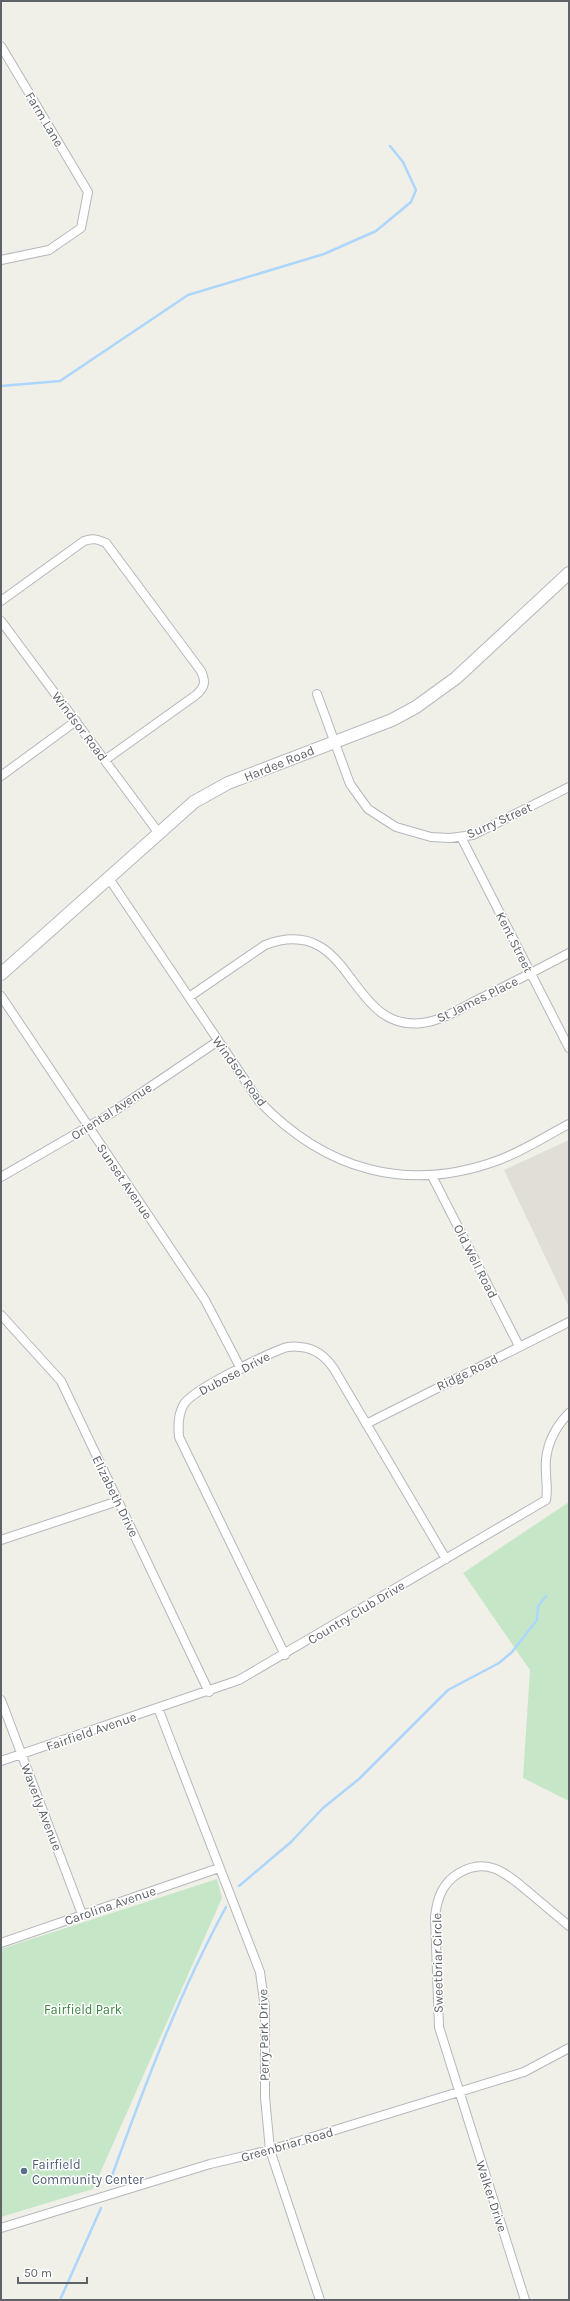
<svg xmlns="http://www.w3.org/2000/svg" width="570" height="2301" viewBox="0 0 570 2301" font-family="Karla,sans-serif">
  <rect width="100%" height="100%" fill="#f0efe8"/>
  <path fill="#e0ded6" d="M569,1140V1307L504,1170Z"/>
  <path fill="#c6e7c7" d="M569,1502V1801L523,1778L530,1670L463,1573Z
    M217,1879L222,1898L93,2189L1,2217V1949Z"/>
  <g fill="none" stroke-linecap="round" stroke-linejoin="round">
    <path stroke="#acd6fc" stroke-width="2.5" d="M1,386L60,381L188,295L324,254L376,231L411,202L416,190L403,162L390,146
      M239,1886L291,1842L323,1808L359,1779L448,1690L499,1663L512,1652L537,1620L538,1606L546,1596
      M109,2184C143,2090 178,1995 226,1907
      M60,2300L101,2208"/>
    <g stroke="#b5b7bc" stroke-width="10">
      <path id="street" d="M1,46L88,192L81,228L49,250L1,260
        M1,601L84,541C93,538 97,539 106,543L201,671C206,682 205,687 196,695L105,760
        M1,621L158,832
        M317,694L350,784L368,809L396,827L431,837L450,838L473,835L569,787
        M1,776L76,721
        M461,837L569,1048
        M108,877L259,1101C325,1170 407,1194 499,1160C523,1151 546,1136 569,1124
        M1,996L205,1300L241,1369
        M189,997L265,945C354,912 346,1032 422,1023C441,1021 460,1009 477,1000C508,985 539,969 569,953
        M432,1176L519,1346
        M1,1177L110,1114L218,1041
        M1,1315L61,1381L209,1692
        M366,1424L569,1322
        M1,1540L118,1501
        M285,1655L179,1437C178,1425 178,1414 184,1404C194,1389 259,1358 279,1350C285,1347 293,1346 300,1347C315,1348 326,1357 334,1369L446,1559
        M1,1700L82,1914
        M158,1708L260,1972L265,2008V2097L270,2150L320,2300
        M1,1761L239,1680L546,1500C548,1490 546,1482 546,1472C544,1450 553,1429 569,1413
        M1,1943L219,1868
        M1,2228L210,2164L270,2150L524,2072L569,2048
        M525,2300L439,2027L435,1917C437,1899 442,1883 459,1873C489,1855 509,1876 531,1894C544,1905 556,1915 569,1926"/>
    </g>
    <g stroke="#b6b9be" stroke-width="14">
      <path id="secondary" d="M1,974L194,802L228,783L392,720L416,707L456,678L569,573"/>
    </g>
    <use href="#street" stroke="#fff" stroke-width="8"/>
    <use href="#secondary" stroke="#fff" stroke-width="12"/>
  </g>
  <circle fill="#5c6f8a" stroke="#fff" stroke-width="1.5" cx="24" cy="2171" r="4"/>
  <g text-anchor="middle" stroke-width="3" stroke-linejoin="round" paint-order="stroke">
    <g font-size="13" fill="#5f6267" stroke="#fff">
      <text transform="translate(45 119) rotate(59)" y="5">Farm Lane</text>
      <text transform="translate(80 726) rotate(53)" y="5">Windsor Road</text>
      <text transform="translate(279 763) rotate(-22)" y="5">Hardee Road</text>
      <text transform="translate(499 820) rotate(-24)" y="5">Surry Street</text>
      <text transform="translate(515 942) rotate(63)" y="5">Kent Street</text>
      <text transform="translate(477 999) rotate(-26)" y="5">St James Place</text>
      <text transform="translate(240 1071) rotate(54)" y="5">Windsor Road</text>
      <text transform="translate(111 1111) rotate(-33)" y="5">Oriental Avenue</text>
      <text transform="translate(125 1181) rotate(56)" y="5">Sunset Avenue</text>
      <text transform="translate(476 1261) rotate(63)" y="5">Old Well Road</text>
      <text transform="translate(467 1372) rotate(-26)" y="5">Ridge Road</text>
      <text transform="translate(234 1373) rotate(-28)" y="5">Dubose Drive</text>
      <text transform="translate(116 1496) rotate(64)" y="5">Elizabeth Drive</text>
      <text transform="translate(356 1612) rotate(-31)" y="5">Country Club Drive</text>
      <text transform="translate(91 1731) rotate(-19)" y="5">Fairfield Avenue</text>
      <text transform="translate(42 1807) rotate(69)" y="5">Waverly Avenue</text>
      <text transform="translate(110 1905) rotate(-19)" y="5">Carolina Avenue</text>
      <text transform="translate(437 1963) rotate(-91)" y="5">Sweetbriar Circle</text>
      <text transform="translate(263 2035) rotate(-91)" y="5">Perry Park Drive</text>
      <text transform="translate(287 2144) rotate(-16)" y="5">Greenbriar Road</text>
      <text transform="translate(492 2196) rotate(72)" y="5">Walker Drive</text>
    </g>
    <g font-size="13" fill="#398540" stroke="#fff">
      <text x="83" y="2014">Fairfield Park</text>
    </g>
    <g font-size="13" fill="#4e5e75" stroke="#fff" text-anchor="start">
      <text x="32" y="2169">Fairfield<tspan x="32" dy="15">Community Center</tspan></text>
    </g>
  </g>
  <rect width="570" height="2301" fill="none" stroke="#5f6267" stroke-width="4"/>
  <path d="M18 2277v6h69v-6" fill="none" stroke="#5f6267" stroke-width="2"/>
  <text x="24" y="2277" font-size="12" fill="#5f6267" stroke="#ffffff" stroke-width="3" paint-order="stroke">50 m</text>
</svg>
